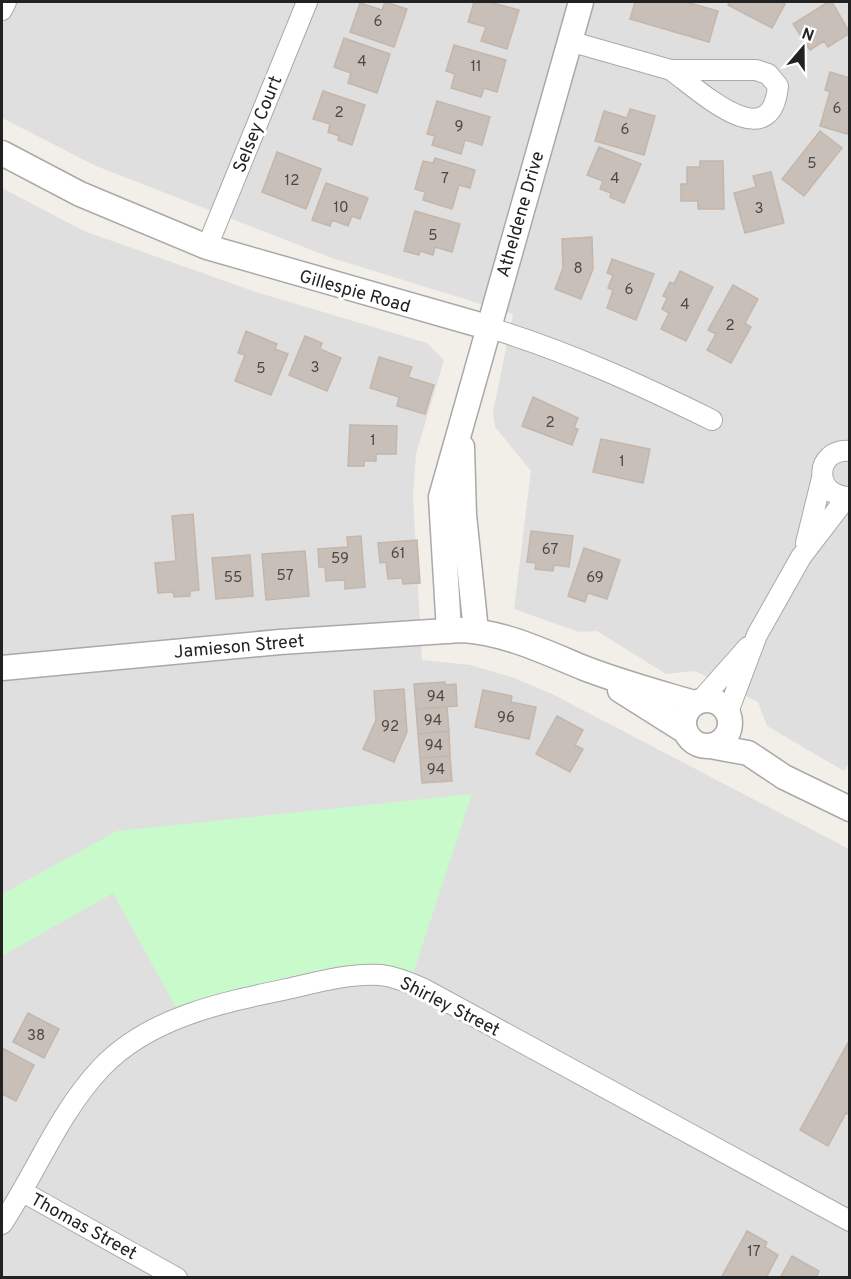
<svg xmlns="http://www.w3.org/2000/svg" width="851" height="1279" viewBox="0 0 851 1279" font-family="Overpass,sans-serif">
  <rect width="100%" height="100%" fill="#f2efe9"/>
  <path fill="#e0dfdf" d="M2,2H849L850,761L844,771L767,726L758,702L695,671L666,674L597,631L579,632L514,609L531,471L495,427L493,412L513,314L332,258L96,166L2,118Z
    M2,188L84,231L256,292L427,343L444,360L416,454L413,496L422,660L471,665L514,678L552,694L849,849V1277H2Z"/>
  <path fill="#c8facc" d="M472,794L410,983L382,975L181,1017L113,893L2,956V894L117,831Z"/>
  <path fill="#c7bfb8" stroke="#c4b6ab" stroke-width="1.5" d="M385,2L407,9L394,47L350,32L360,3L382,10Z
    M474,2H489L519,10L507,49L481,41L486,27L468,22Z
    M635,2H686L718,11L709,42L630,19Z
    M730,2H781L785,4L772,28L728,5Z
    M828,2H832L850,33L828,47L824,41L810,50L793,24Z
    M344,38L390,54L377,93L348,83L351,73L334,67Z
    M454,45L506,60L497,92L484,88L481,97L451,88L455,74L446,71Z
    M830,72L850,78V125L847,134L820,126L830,92L825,90Z
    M323,91L365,105L352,145L338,140L339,136L328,132L330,124L313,119Z
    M437,101L490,117L482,145L465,140L461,154L432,145L435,136L427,134Z
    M630,109L655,116L644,155L595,141L604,111L627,118Z
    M820,131L842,148L804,196L782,179Z
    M599,147L641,164L624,203L610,197L611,193L600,189L603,181L587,175Z
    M277,152L321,169L306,209L262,192Z
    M435,158L475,170L470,188L459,185L452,209L423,200L425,192L415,189L423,161L433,163Z
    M700,161H723L724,209H698V201H681V184H687V167H700Z
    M771,172L784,223L745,233L734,193L756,187L753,176Z
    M326,183L368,198L360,219L352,216L348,226L332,220L330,226L312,220Z
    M415,211L460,224L452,252L435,247L433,255L420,251L419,255L404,251Z
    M592,237L593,269L581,299L555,289L563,268L562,239Z
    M612,259L654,274L636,320L607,308L613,290L608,288L613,275L607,273Z
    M680,271L713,287L686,341L661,329L669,313L662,309L667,298L663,296L670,282L674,284Z
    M733,285L758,299L745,323L751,327L731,363L707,350L716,334L708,330Z
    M246,331L277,344L275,349L288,354L271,395L235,381L245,355L238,353Z
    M305,336L322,343L320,349L341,358L327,391L289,375Z
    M379,357L412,367L408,377L434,385L425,414L397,406L399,397L370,388Z
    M533,397L578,418L574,428L578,429L572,445L522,426Z
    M350,425L397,426L396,454H376V461H364V466H348Z
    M601,439L650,449L643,483L593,472Z
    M193,514L199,590L190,591V596L174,597L173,592L158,593L155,563L176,561L172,516Z
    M531,531L573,536L569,567L554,565L553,571L535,569L536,563L527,562Z
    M361,536L365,587L345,589V580L326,581L325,567H319L318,549L348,547L347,537Z
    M417,540L420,583L403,584L402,578L388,579L386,562L380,563L378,543Z
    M584,548L620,560L607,599L588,593L585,602L568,596Z
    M305,551L309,596L266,600L262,554Z
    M250,555L253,596L216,599L212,558Z
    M445,682V685L456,684L457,706L416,709L414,684Z
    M404,689L407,732L394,762L363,749L376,720L374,691Z
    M483,690L512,696L511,702L536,707L529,739L475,727Z
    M447,707L449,731L418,734L416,709Z
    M557,716L583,730L575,745L583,749L570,772L536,754Z
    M449,731L450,756L420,758L418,734Z
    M450,756L452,781L422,783L420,758Z
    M28,1013L59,1029L44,1058L13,1042Z
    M850,1039V1115L846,1113L828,1146L800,1130Z
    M2,1048L34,1065L16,1101L2,1094Z
    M747,1231L767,1242L765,1247L778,1255L766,1278H721Z
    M792,1256L819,1271L816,1278H780Z"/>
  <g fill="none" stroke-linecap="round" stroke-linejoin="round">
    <g stroke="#a9a9a9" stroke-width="22">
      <path id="minor" d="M2,10L6,2
        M569,41L671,70H756L768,74L778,86C771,159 699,90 671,70
        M207,247L307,2
        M487,327C566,351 639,384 712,420
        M850,451C814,448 812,497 850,497
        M806,543L822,478
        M701,700L748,647
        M728,712L757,635L801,557L847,497
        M23,1192L177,1278
        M2,1224C36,1173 59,1112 102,1067C151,1016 225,1002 292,988C321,981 351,973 381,975C397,977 410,983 424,989L850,1221"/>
    </g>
    <g stroke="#a9a9a9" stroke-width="27">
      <path id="tertiary" d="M2,153L80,194L207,247L487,327
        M462,447L464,515L476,631
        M449,631L441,497L581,2
        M2,668L280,642L461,630C504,632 545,652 584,668C620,682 657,692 694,703
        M620,690L685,731
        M684 723a23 23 0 1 1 46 0a23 23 0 1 1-46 0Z
        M710,746L748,753L784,777L850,809"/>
    </g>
    <use href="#minor" stroke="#fff" stroke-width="20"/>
    <use href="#tertiary" stroke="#fff" stroke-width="24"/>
  </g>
  <g text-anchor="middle" stroke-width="6" stroke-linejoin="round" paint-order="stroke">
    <g font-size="15" fill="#4b4948">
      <text x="378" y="26">6</text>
      <text x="362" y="66">4</text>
      <text x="476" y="71">11</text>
      <text x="837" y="113">6</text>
      <text x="339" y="117">2</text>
      <text x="459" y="131">9</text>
      <text x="625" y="134">6</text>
      <text x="812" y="168">5</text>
      <text x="445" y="183">7</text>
      <text x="615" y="183">4</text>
      <text x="292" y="185">12</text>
      <text x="341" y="212">10</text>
      <text x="759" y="213">3</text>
      <text x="433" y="240">5</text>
      <text x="578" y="273">8</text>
      <text x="629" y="294">6</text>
      <text x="685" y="309">4</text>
      <text x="730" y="330">2</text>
      <text x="315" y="372">3</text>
      <text x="261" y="373">5</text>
      <text x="550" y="427">2</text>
      <text x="373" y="445">1</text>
      <text x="622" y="466">1</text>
      <text x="550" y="554">67</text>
      <text x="398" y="558">61</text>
      <text x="340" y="563">59</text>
      <text x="285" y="580">57</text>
      <text x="233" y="582">55</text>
      <text x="595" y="582">69</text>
      <text x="436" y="701">94</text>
      <text x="506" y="722">96</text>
      <text x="433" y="725">94</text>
      <text x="390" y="731">92</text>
      <text x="434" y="750">94</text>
      <text x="436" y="774">94</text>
      <text x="36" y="1040">38</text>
      <text x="754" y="1256">17</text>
    </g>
    <g font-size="18" fill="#222" stroke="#fff">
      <text transform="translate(257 124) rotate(-68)" y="6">Selsey Court</text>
      <text transform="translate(520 214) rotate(-74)" y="6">Atheldene Drive</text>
      <text transform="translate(355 291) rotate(16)" y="6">Gillespie Road</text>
      <text transform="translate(239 646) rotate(-5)" y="6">Jamieson Street</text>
      <text transform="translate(450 1006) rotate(27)" y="6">Shirley Street</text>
      <text transform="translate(84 1226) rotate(29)" y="6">Thomas Street</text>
    </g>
  </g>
  <rect width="851" height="1279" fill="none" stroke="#222222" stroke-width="6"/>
  <g transform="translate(803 48) rotate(20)" stroke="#ffffff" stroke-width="4.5" paint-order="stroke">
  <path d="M0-4.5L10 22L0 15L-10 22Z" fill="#222222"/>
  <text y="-9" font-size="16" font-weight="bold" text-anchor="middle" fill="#222222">N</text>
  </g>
</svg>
